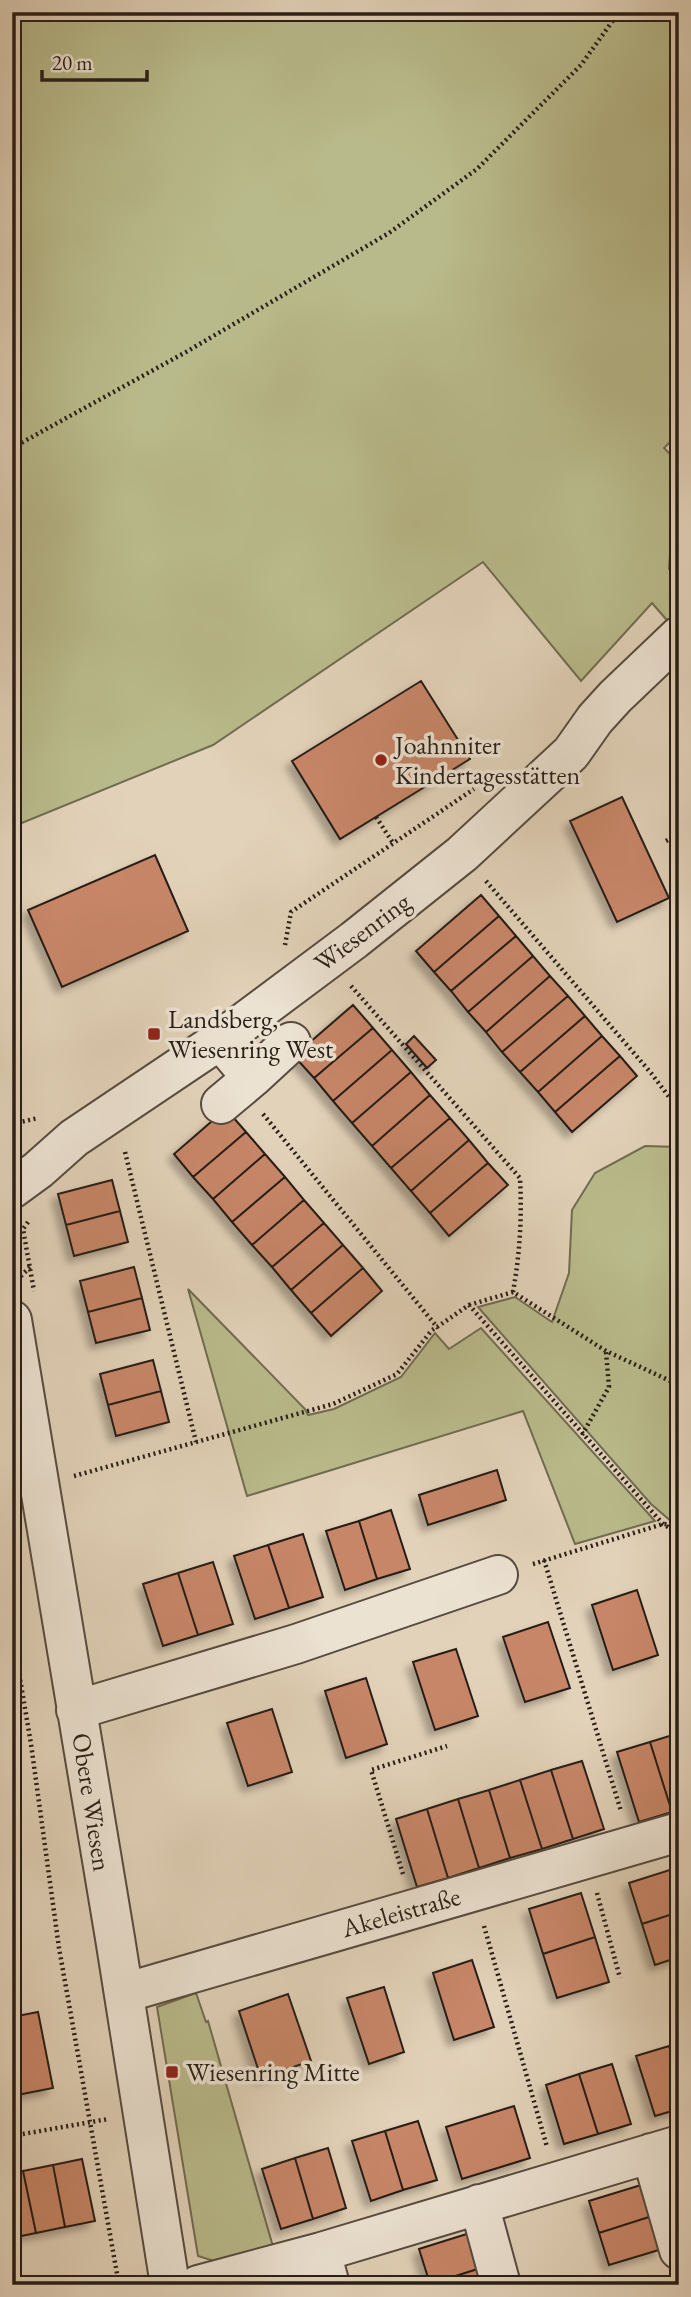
<svg xmlns="http://www.w3.org/2000/svg" width="691" height="2297" viewBox="0 0 691 2297" font-family="'EB Garamond',serif">
  <defs>
    <filter id="shadow"><feDropShadow dx="-6" dy="6" stdDeviation="3.5" flood-color="#0004"/></filter>
  </defs>
  <rect width="100%" height="100%" fill="#e2d2b9"/>
  <filter id="stains"><feTurbulence type="fractalNoise" baseFrequency=".00286" numOctaves="4"/><feColorMatrix values="0 0 0 0 .2 0 0 0 0 .09 0 0 0 0 .02 0 0 0 .5 -.17"/></filter>
  <radialGradient id="worn" r=".72"><stop offset=".6" stop-color="#630" stop-opacity="0"/><stop offset="1" stop-color="#630" stop-opacity=".3"/></radialGradient>
  <path fill="#b9ba8b" stroke="#706c51" stroke-width="2" d="M12,12H679V433L664,448L679,463V523L671,537L669,569L679,584V619L672,626L652,603L581,681L483,562L213,745L12,827Z
    M645,1146L679,1147V1528L651,1504L478,1307L515,1297L552,1322L569,1273L572,1210L595,1173Z
    M188,1289L305,1409L308,1415L334,1409L401,1377L435,1333L449,1349L481,1328L655,1521L575,1544L523,1411L247,1496Z
    M196,1993L206,2022L208,2021L274,2250L214,2261L198,2256L157,2007Z"/>
  <path fill="#c78668" stroke="#281e17" stroke-width="2" filter="url(#shadow)" d="M421,681L470,759L340,839L292,761Z
    M622,797L669,898L617,922L570,821Z
    M155,855L188,931L62,987L28,910Z
    M481,895L499,916L434,972L416,951Z
    M499,916L516,936L451,991L434,972Z
    M516,936L533,956L468,1012L451,991Z
    M533,956L550,976L486,1032L468,1012Z
    M550,976L568,996L502,1052L486,1032Z
    M568,996L585,1016L520,1072L502,1052Z
    M353,1005L373,1028L314,1078L294,1056Z
    M585,1016L602,1036L538,1092L520,1072Z
    M373,1028L392,1050L333,1101L314,1078Z
    M414,1036L436,1060L427,1068L406,1044Z
    M602,1036L620,1056L555,1112L538,1092Z
    M392,1050L411,1072L352,1123L333,1101Z
    M620,1056L637,1076L572,1132L555,1112Z
    M411,1072L430,1095L372,1146L352,1123Z
    M430,1095L450,1118L391,1168L372,1146Z
    M226,1109L246,1132L193,1177L174,1154Z
    M450,1118L469,1140L411,1191L391,1168Z
    M246,1132L265,1154L213,1199L193,1177Z
    M469,1140L488,1163L430,1213L411,1191Z
    M265,1154L285,1177L232,1222L213,1199Z
    M488,1163L508,1185L449,1236L430,1213Z
    M285,1177L304,1200L252,1245L232,1222Z
    M112,1180L120,1211L66,1225L58,1194Z
    M304,1200L324,1223L272,1267L252,1245Z
    M120,1211L128,1242L74,1256L66,1225Z
    M324,1223L343,1245L291,1290L272,1267Z
    M343,1245L363,1268L311,1313L291,1290Z
    M134,1267L142,1298L88,1312L80,1281Z
    M363,1268L382,1291L331,1336L311,1313Z
    M142,1298L150,1330L96,1343L88,1312Z
    M153,1360L161,1391L108,1405L100,1374Z
    M161,1391L169,1422L116,1436L108,1405Z
    M497,1470L506,1500L428,1525L419,1495Z
    M391,1510L410,1569L377,1579L359,1521Z
    M359,1521L377,1579L345,1590L326,1531Z
    M303,1534L323,1597L289,1608L268,1545Z
    M268,1545L289,1608L255,1619L234,1556Z
    M213,1562L233,1624L198,1635L178,1573Z
    M178,1573L198,1635L163,1646L143,1584Z
    M637,1590L658,1655L613,1670L592,1605Z
    M548,1622L570,1688L525,1702L503,1637Z
    M456,1649L478,1716L435,1730L413,1662Z
    M366,1678L387,1744L346,1758L325,1691Z
    M272,1709L292,1772L248,1786L227,1723Z
    M679,1733V1810L672,1812L650,1742Z
    M650,1742L672,1812L639,1822L617,1752Z
    M582,1761L604,1829L573,1839L551,1770Z
    M551,1770L573,1839L542,1849L520,1780Z
    M520,1780L542,1849L510,1858L489,1790Z
    M489,1790L510,1858L479,1868L458,1799Z
    M458,1799L479,1868L448,1878L427,1809Z
    M427,1809L448,1878L417,1887L396,1819Z
    M679,1867V1912L642,1924L629,1883Z
    M581,1893L595,1937L543,1954L529,1909Z
    M679,1912V1957L655,1965L642,1924Z
    M595,1937L609,1982L557,1998L543,1954Z
    M472,1960L494,2027L454,2040L433,1973Z
    M384,1987L404,2052L369,2064L347,1998Z
    M288,1994L311,2061L261,2078L239,2011Z
    M38,2012L53,2088L12,2096V2017Z
    M679,2043V2077L669,2046Z
    M669,2046L679,2077V2109L655,2116L636,2056Z
    M612,2064L631,2124L598,2134L579,2074Z
    M579,2074L598,2134L564,2144L546,2085Z
    M514,2106L530,2158L462,2179L446,2127Z
    M418,2121L437,2180L403,2190L385,2131Z
    M385,2131L403,2190L371,2201L352,2141Z
    M328,2148L346,2208L313,2219L295,2158Z
    M295,2158L313,2219L281,2229L262,2169Z
    M82,2159L95,2221L65,2227L53,2165Z
    M53,2165L65,2227L36,2233L23,2171Z
    M23,2171L36,2233L12,2238V2173Z
    M641,2185L652,2216L599,2233L589,2201Z
    M652,2216L662,2249L609,2265L599,2233Z
    M473,2232L484,2267L430,2284L419,2249Z
    M484,2267L489,2285H430V2284Z
    M668,2277L671,2285H644Z"/>
  <g fill="none" stroke-linecap="round" stroke-linejoin="round">
    <g stroke="#564b40" stroke-width="42">
      <path id="minor" d="M220,1040L252,1078L291,1042
        M221,1104L252,1078
        M12,1189L38,1170L74,1138L220,1040L354,940L462,854L571,753L595,719L615,697L679,636
        M12,1320L115,1938L170,2285
        M76,1710L296,1644L498,1575
        M124,1993L679,1832
        M651,2153L679,2250
        M479,2204L501,2285
        M321,2252L330,2285
        M198,2285L321,2252L679,2145"/>
    </g>
    <path stroke="#281e17" stroke-width="4.5" stroke-dasharray="2 3.5" stroke-linecap="butt" d="M12,448L186,352L389,233L477,169L581,65L619,12
      M376,817L393,843
      M666,841L679,834
      M486,881L651,1073L679,1110
      M285,945L291,912L474,789
      M351,986L520,1178C522,1217 520,1253 513,1292
      M263,1114L437,1327L469,1305L663,1524L679,1534
      M12,1124L38,1118
      M125,1152L196,1442
      M28,1222L23,1229L34,1291
      M13,1284L30,1267
      M469,1305L513,1292L606,1351L679,1385
      M582,1435L609,1387L606,1352
      M74,1476L333,1404L397,1374L432,1330L437,1327
      M544,1560L621,1811
      M533,1564L663,1524L679,1525
      M12,1631L31,1744L59,1948L119,2285
      M12,1682L20,1680
      M403,1874L371,1770L447,1746
      M597,1893L620,1978
      M484,1926L547,2147
      M12,2136L108,2119"/>
    <use href="#minor" stroke="#ece2d2" stroke-width="38"/>
  </g>
  <g fill="#8f2418" stroke="#ece2d2" stroke-width="2.5">
    <circle cx="381" cy="760" r="7"/>
    <rect x="147" y="1027" width="14" height="14" rx="3.5"/>
    <rect x="165" y="2065" width="14" height="14" rx="3.5"/>
  </g>
  <g text-anchor="middle" stroke-width="7" stroke-linejoin="round" paint-order="stroke">
    <g font-size="26" fill="#281e17" stroke="#ece2d2" text-anchor="start">
      <text x="395" y="754">Joahnniter<tspan x="395" dy="30">Kindertagesstätten</tspan></text>
      <text x="168" y="1028">Landsberg,<tspan x="168" dy="30">Wiesenring West</tspan></text>
      <text x="186" y="2081">Wiesenring Mitte</text>
    </g>
    <g font-size="26" fill="#281e17" stroke="#ece2d2">
      <text transform="translate(362 932) rotate(-37)" y="9">Wiesenring</text>
      <text transform="translate(92 1802) rotate(81)" y="9">Obere Wiesen</text>
      <text transform="translate(401 1912) rotate(-16)" y="9">Akeleistraße</text>
    </g>
  </g>
  <rect width="691" height="2297" fill="none" stroke="#e2d2b9" stroke-width="42"/>
  <rect x="14" y="14" width="663" height="2269" fill="none" stroke="#281e17" stroke-width="3.5"/>
  <rect x="21" y="21" width="649" height="2255" fill="none" stroke="#281e17" stroke-width="2"/>
  <path d="M42 70v10h105v-10" fill="none" stroke="#281e17" stroke-width="3.5"/>
  <text x="52" y="70" font-size="21" fill="#281e17" stroke="#ece2d2" stroke-width="5" paint-order="stroke">20 m</text>
  <rect width="100%" height="100%" filter="url(#stains)"/>
  <rect width="100%" height="100%" fill="url(#worn)"/>
</svg>
